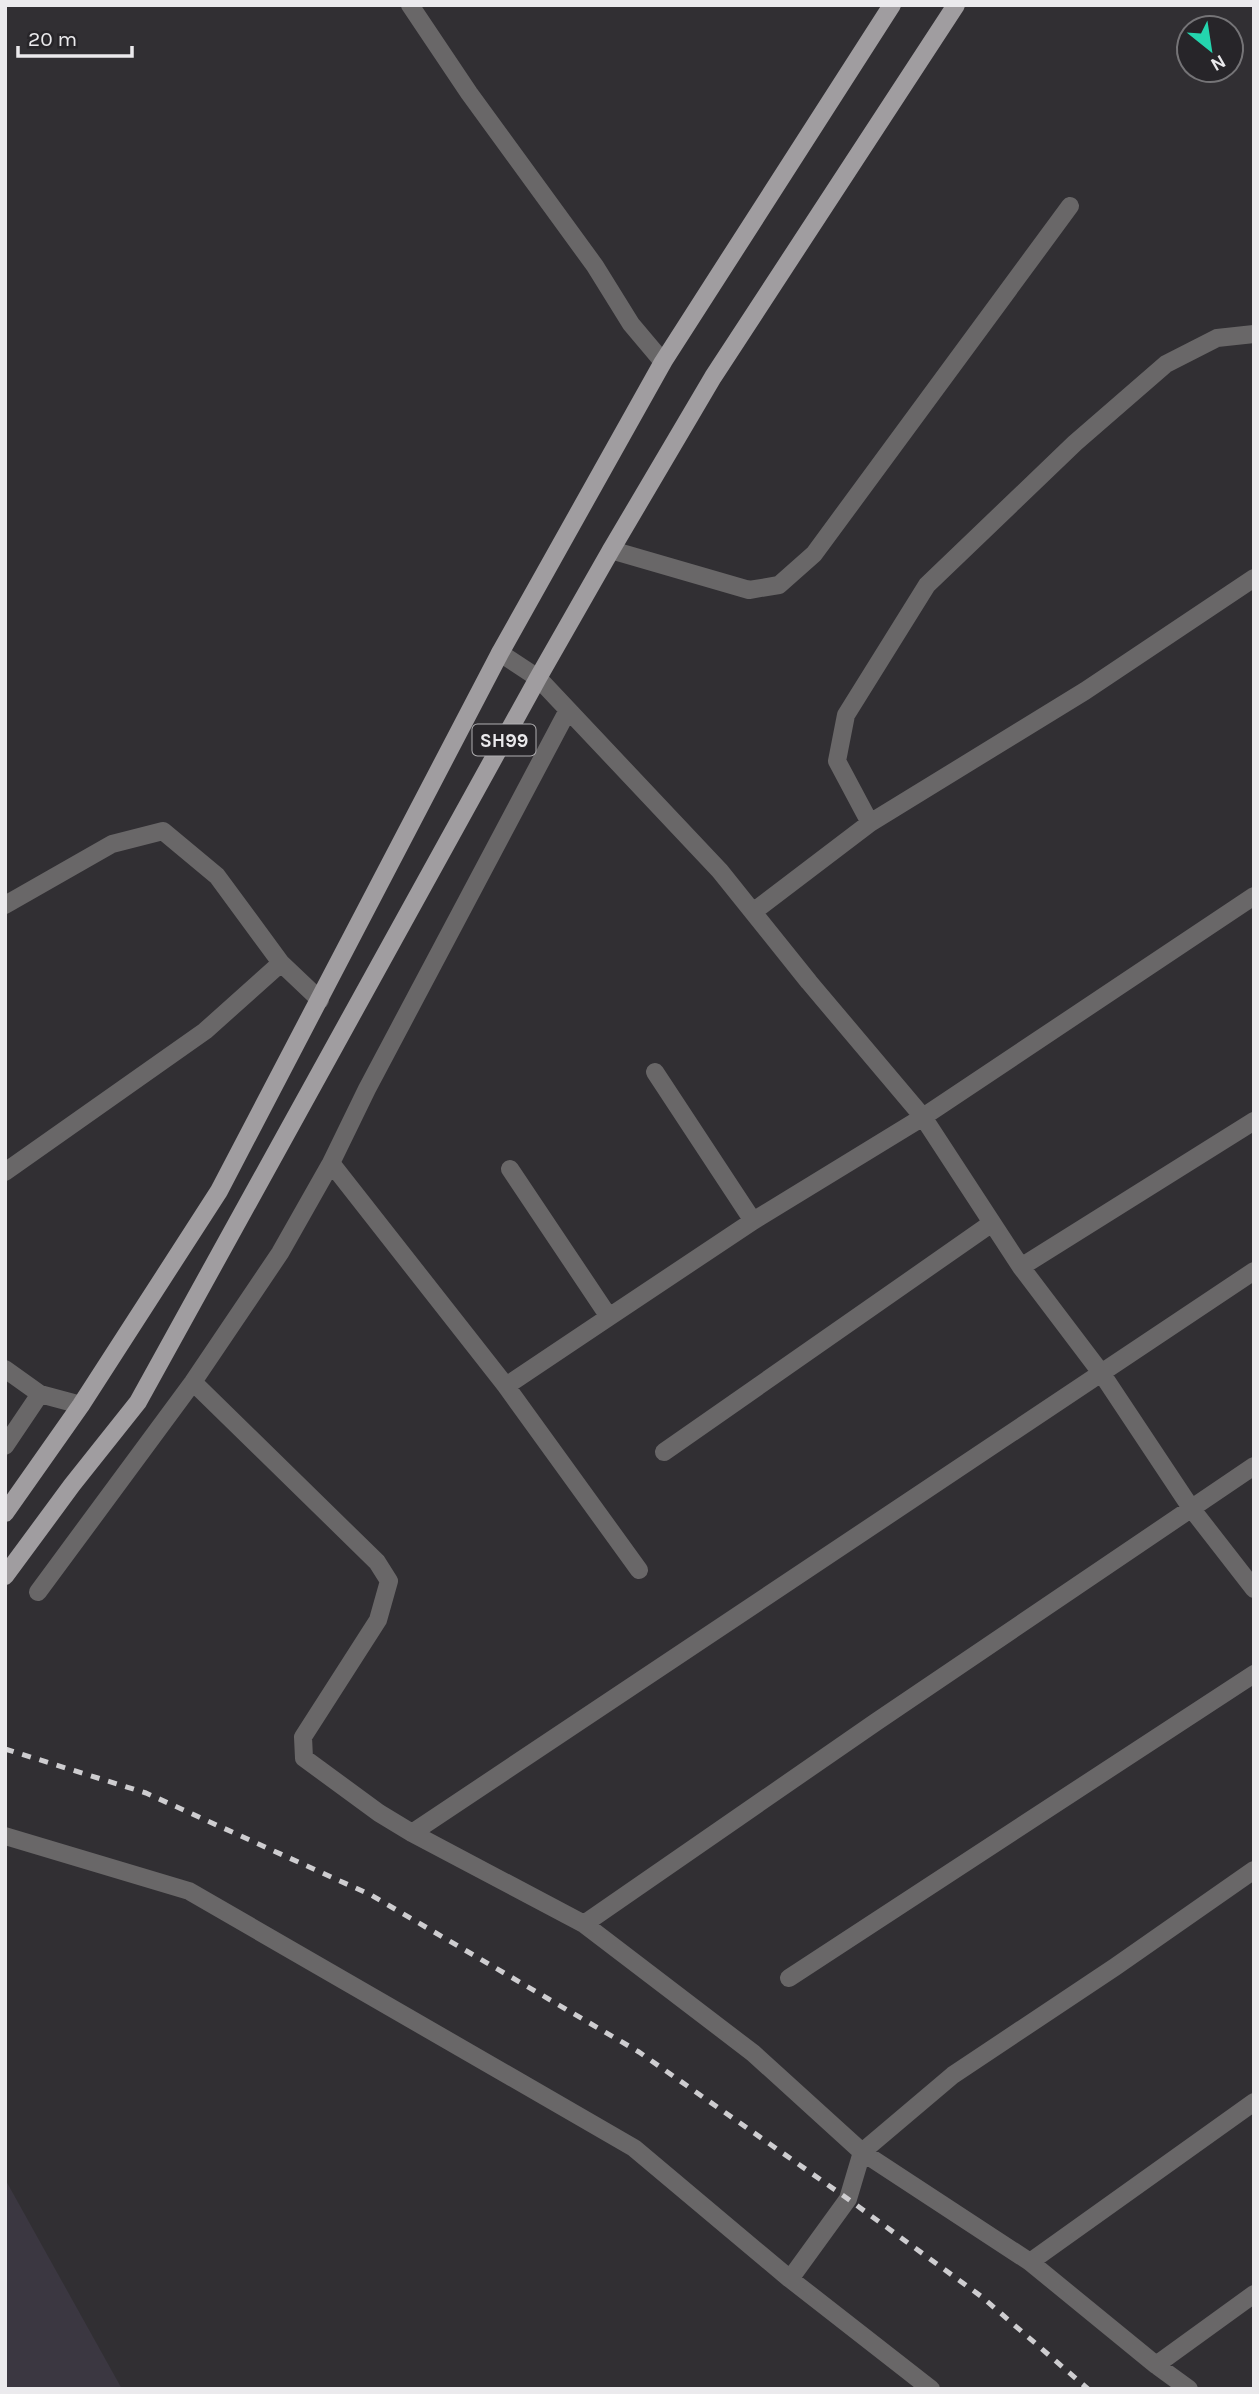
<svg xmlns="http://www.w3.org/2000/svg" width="1259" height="2394" viewBox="0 0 1259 2394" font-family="Karla,sans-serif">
  <rect width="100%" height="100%" fill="#312f33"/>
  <path fill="#3b3741" d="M5,2179L122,2389H5Z"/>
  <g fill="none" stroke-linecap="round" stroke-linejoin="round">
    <path stroke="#696768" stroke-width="18" d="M410,5L469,93L595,266L631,324L663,362
      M611,550L749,590L779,585L814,554L1070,206
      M500,653L538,678L720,871L809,982L923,1117L1021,1267L1102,1374L1191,1508L1254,1589
      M870,823L837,761L846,715L927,585L1075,443L1166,364L1217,338L1254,334
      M5,905L112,844L163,831L217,876L281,963L320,1000
      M753,912L870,823L1085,691L1254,578
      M655,1072L753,1221L923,1117L1254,896
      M331,1163L506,1386L609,1317
      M510,1169L609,1317L753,1221
      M5,1172L205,1031L281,963
      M1021,1267L1254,1121
      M5,1369L40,1394L81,1405
      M193,1382L377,1562L389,1581L378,1620L303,1737L304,1758L379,1813L412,1833L584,1924L753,2053L862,2152L1030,2262L1156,2365L1189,2389
      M506,1386L639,1570
      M5,1446L40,1394
      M664,1452L992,1223
      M38,1592L193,1382L280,1253L331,1163L367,1089L568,710
      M412,1833L1254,1271
      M5,1836L189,1891L634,2148L790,2279L931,2389
      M584,1924L876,1722L1254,1466
      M789,1978L1254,1674
      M1030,2262L1254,2102
      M790,2279L848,2199L862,2152L953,2075L1115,1967L1254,1870
      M1156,2365L1254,2294"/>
    <path stroke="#a09da0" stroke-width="18" d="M5,1513L81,1405L219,1191L500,653L663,362L892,5
      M5,1576L72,1485L138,1402L538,678L611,550L713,377L956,5"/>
    <path stroke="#cecdd0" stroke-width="5" stroke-dasharray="9 9" stroke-linecap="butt" d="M5,1749L146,1793L371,1895L639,2052L848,2199L982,2297L1088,2389"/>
  </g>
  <g text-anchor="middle" stroke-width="7" stroke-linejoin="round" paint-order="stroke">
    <rect fill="#272529" stroke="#b0afb2" stroke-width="2" x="472.5" y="724.5" width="63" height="31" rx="5"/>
    <g font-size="19" font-weight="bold" fill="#ebeaed">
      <text x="504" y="747">SH99</text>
    </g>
  </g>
  <rect width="1259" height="2394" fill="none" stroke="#ebeaed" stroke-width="14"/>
  <g transform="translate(1210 49) rotate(150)"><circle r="33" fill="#272529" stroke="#757477" stroke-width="2"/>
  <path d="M0-5L12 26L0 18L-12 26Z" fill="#24d5ae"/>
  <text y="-10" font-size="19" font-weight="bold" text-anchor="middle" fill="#ebeaed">N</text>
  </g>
  <path d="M18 46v10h114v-10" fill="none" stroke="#ebeaed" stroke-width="3.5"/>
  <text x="28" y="46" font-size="21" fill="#ebeaed" stroke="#272529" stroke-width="5" paint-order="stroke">20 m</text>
</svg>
